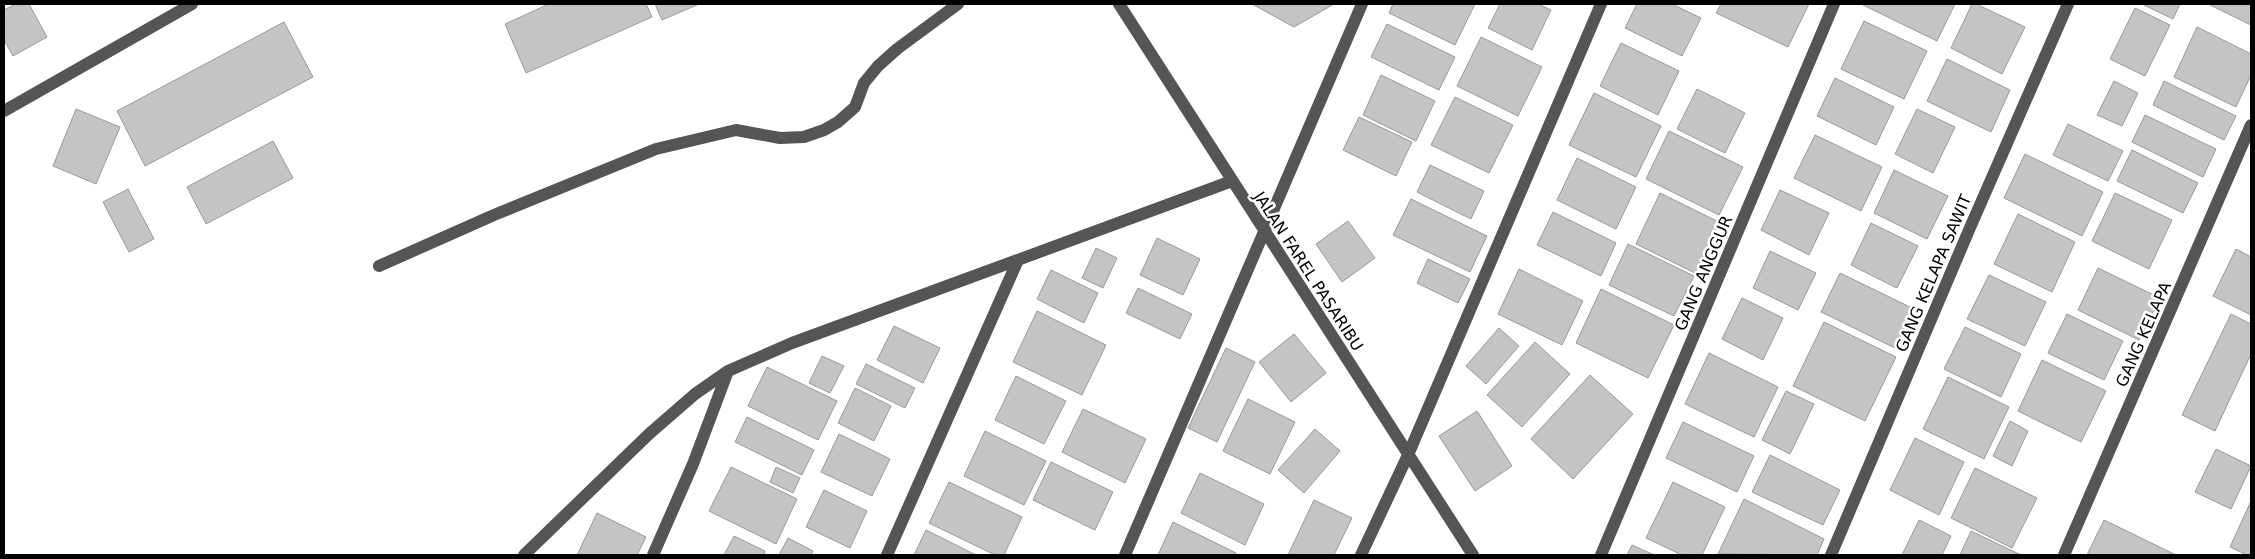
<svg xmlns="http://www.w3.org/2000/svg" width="2255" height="559" viewBox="0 0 2255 559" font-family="'DejaVu Sans',sans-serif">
  <rect width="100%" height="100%" fill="#fff"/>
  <path fill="#c4c4c4" stroke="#999" d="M16,4H29L47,37L13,56L4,40V10Z
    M549,4H646L652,17L526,73L505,24Z
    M655,4H699L662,20Z
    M1252,4H1334L1294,27Z
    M1393,4H1475L1455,45L1389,13Z
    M1500,4H1538L1551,10L1532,50L1488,28Z
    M1637,4H1672L1701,18L1682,56L1625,28Z
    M1721,4H1809L1788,47L1716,13Z
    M1864,4H1955L1937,41L1863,5Z
    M1972,4H1976L2025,27L2002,74L1951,48Z
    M2142,4H2180L2173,19Z
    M2208,4H2251V25Z
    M2135,8L2170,25L2145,76L2110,59Z
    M1864,21L1927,51L1904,99L1841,69Z
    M284,22L313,77L145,166L117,111Z
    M1387,24L1455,57L1439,90L1371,57Z
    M2197,27L2251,54V75L2236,107L2174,77Z
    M1481,37L1542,67L1518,116L1457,86Z
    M1621,43L1679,71L1658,115L1600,86Z
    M1947,59L2010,90L1991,132L1927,101Z
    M1381,75L1435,101L1416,141L1363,115Z
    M1835,78L1894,107L1876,145L1817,116Z
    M2114,81L2138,93L2122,126L2097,115Z
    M2164,81L2236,116L2224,140L2153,105Z
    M1697,89L1745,113L1725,153L1677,129Z
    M1594,93L1661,126L1636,177L1569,145Z
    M1455,97L1513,125L1489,173L1431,145Z
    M76,109L120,127L96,184L53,166Z
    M1917,109L1955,127L1933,173L1895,154Z
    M2145,115L2216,149L2203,177L2132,142Z
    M1359,117L1412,142L1396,176L1343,150Z
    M2068,124L2123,151L2108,181L2053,155Z
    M1669,131L1743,167L1719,215L1646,179Z
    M1815,135L1882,167L1861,211L1794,178Z
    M273,141L293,178L206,224L187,187Z
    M2132,150L2198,183L2183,213L2117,181Z
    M2025,154L2103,192L2082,236L2004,198Z
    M1577,158L1636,187L1616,229L1557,200Z
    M1430,165L1484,191L1471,219L1417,192Z
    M1894,170L1948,196L1927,239L1874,213Z
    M128,189L154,239L129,252L103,202Z
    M1780,190L1829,213L1809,255L1761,230Z
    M1660,193L1719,222L1695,273L1636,244Z
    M2115,193L2172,220L2149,269L2092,241Z
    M1411,199L1487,236L1470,272L1393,235Z
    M1553,212L1616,243L1601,276L1537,245Z
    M2018,214L2075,242L2052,292L1994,264Z
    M1348,221L1375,258L1342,282L1316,244Z
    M1871,223L1918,246L1897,288L1851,265Z
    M1157,238L1200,259L1183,295L1140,275Z
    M1628,244L1694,276L1674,316L1609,285Z
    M1096,248L1117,258L1103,288L1082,278Z
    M2236,249L2251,257V315L2213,296Z
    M1770,251L1816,273L1798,310L1753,288Z
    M1428,259L1470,279L1458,303L1417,283Z
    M2098,268L2160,298L2139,340L2078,310Z
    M1519,269L1583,301L1562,345L1498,314Z
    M1051,270L1098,293L1084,323L1037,299Z
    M1840,273L1914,309L1895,348L1821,312Z
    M1989,275L2046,302L2025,346L1967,319Z
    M1138,288L1192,314L1180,339L1126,313Z
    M1601,289L1674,325L1648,378L1576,343Z
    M1742,298L1783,318L1763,360L1722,339Z
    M1037,311L1106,345L1082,395L1013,362Z
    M2067,314L2123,341L2104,380L2048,353Z
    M2231,314L2251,324V354L2215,431L2182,415Z
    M1824,322L1896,357L1865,421L1793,386Z
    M894,326L940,348L923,383L877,360Z
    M1965,327L2021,354L2001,397L1944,369Z
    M1499,328L1519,346L1486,384L1466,366Z
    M1294,334L1326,373L1291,402L1259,362Z
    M1535,342L1570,374L1522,427L1487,395Z
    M1226,348L1255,362L1217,442L1188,428Z
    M1709,353L1778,387L1754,437L1685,404Z
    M822,356L844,366L830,393L809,383Z
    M2042,360L2106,391L2081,442L2018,411Z
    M866,364L915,388L905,408L856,384Z
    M767,367L837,401L818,440L748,406Z
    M1590,375L1633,414L1573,479L1531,439Z
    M1016,376L1066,401L1044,444L995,420Z
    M1948,377L2009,407L1984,459L1923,429Z
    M855,388L891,406L874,441L838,423Z
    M1786,391L1814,404L1790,454L1762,440Z
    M1248,399L1295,422L1270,474L1223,451Z
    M1083,409L1146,439L1125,483L1062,452Z
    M1477,411L1512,466L1475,491L1439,436Z
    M747,417L814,450L802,475L735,442Z
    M2010,421L2028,431L2012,466L1993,456Z
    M1683,422L1754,456L1737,492L1666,458Z
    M1315,429L1340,451L1304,493L1278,470Z
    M985,431L1046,461L1024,505L964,476Z
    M839,434L890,459L872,496L821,472Z
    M1915,438L1964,462L1939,515L1890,490Z
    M2216,449L2251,466L2231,509L2195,492Z
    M1770,455L1840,490L1823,525L1752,492Z
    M1051,462L1113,492L1095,530L1033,500Z
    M731,467L797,499L776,544L709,511Z
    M776,467L800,478L793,493L770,482Z
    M1975,468L2037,498L2012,548L1951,518Z
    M1200,473L1264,504L1245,545L1181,513Z
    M949,482L1022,517L1004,555H995L929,523Z
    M1673,482L1725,507L1702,555H1682L1646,538Z
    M824,490L867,511L850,548L806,527Z
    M1744,499L1824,539L1817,555L1718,554Z
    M1314,500L1352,518L1334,555H1288Z
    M2251,501V555H2247L2230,547Z
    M597,513L646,537L637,555H577Z
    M1919,520L1951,536L1942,555H1902Z
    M2104,520L2174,554V555H2087Z
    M1173,522L1236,553L1235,555H1158Z
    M926,530L976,555H914Z
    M1971,531L2021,555H1960Z
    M734,536L765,551L764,555H724Z
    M788,538L813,551L811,555H779Z
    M1632,545L1654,555H1627Z"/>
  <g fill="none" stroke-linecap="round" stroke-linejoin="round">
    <path stroke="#555" stroke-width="12" d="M1119,4L1473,555
      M4,111L192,4
      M379,266L494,215L656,149L736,130L780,138L804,137L824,130L838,122L855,107L864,83L878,66L897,49L958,4
      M524,555L649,434L695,394L728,371L792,343L1232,181
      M653,555L693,464L728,371
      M887,555L1018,260
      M1125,555L1362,4
      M1361,555L1408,455L1601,4
      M1601,555L1834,4
      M1831,555L1969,230L2068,4
      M2064,555L2251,125"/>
  </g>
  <g text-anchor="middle" stroke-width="5" stroke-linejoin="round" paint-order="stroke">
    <g font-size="16" fill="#000" stroke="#fff">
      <text transform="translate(1309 271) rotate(57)" y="6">JALAN FAREL PASARIBU</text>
      <text transform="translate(1703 273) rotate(-67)" y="6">GANG ANGGUR</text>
      <text transform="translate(1933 273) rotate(-67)" y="6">GANG KELAPA SAWIT</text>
      <text transform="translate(2143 334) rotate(-66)" y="6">GANG KELAPA</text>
    </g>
  </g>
  <rect width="2255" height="559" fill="none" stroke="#000000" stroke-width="10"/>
</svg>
